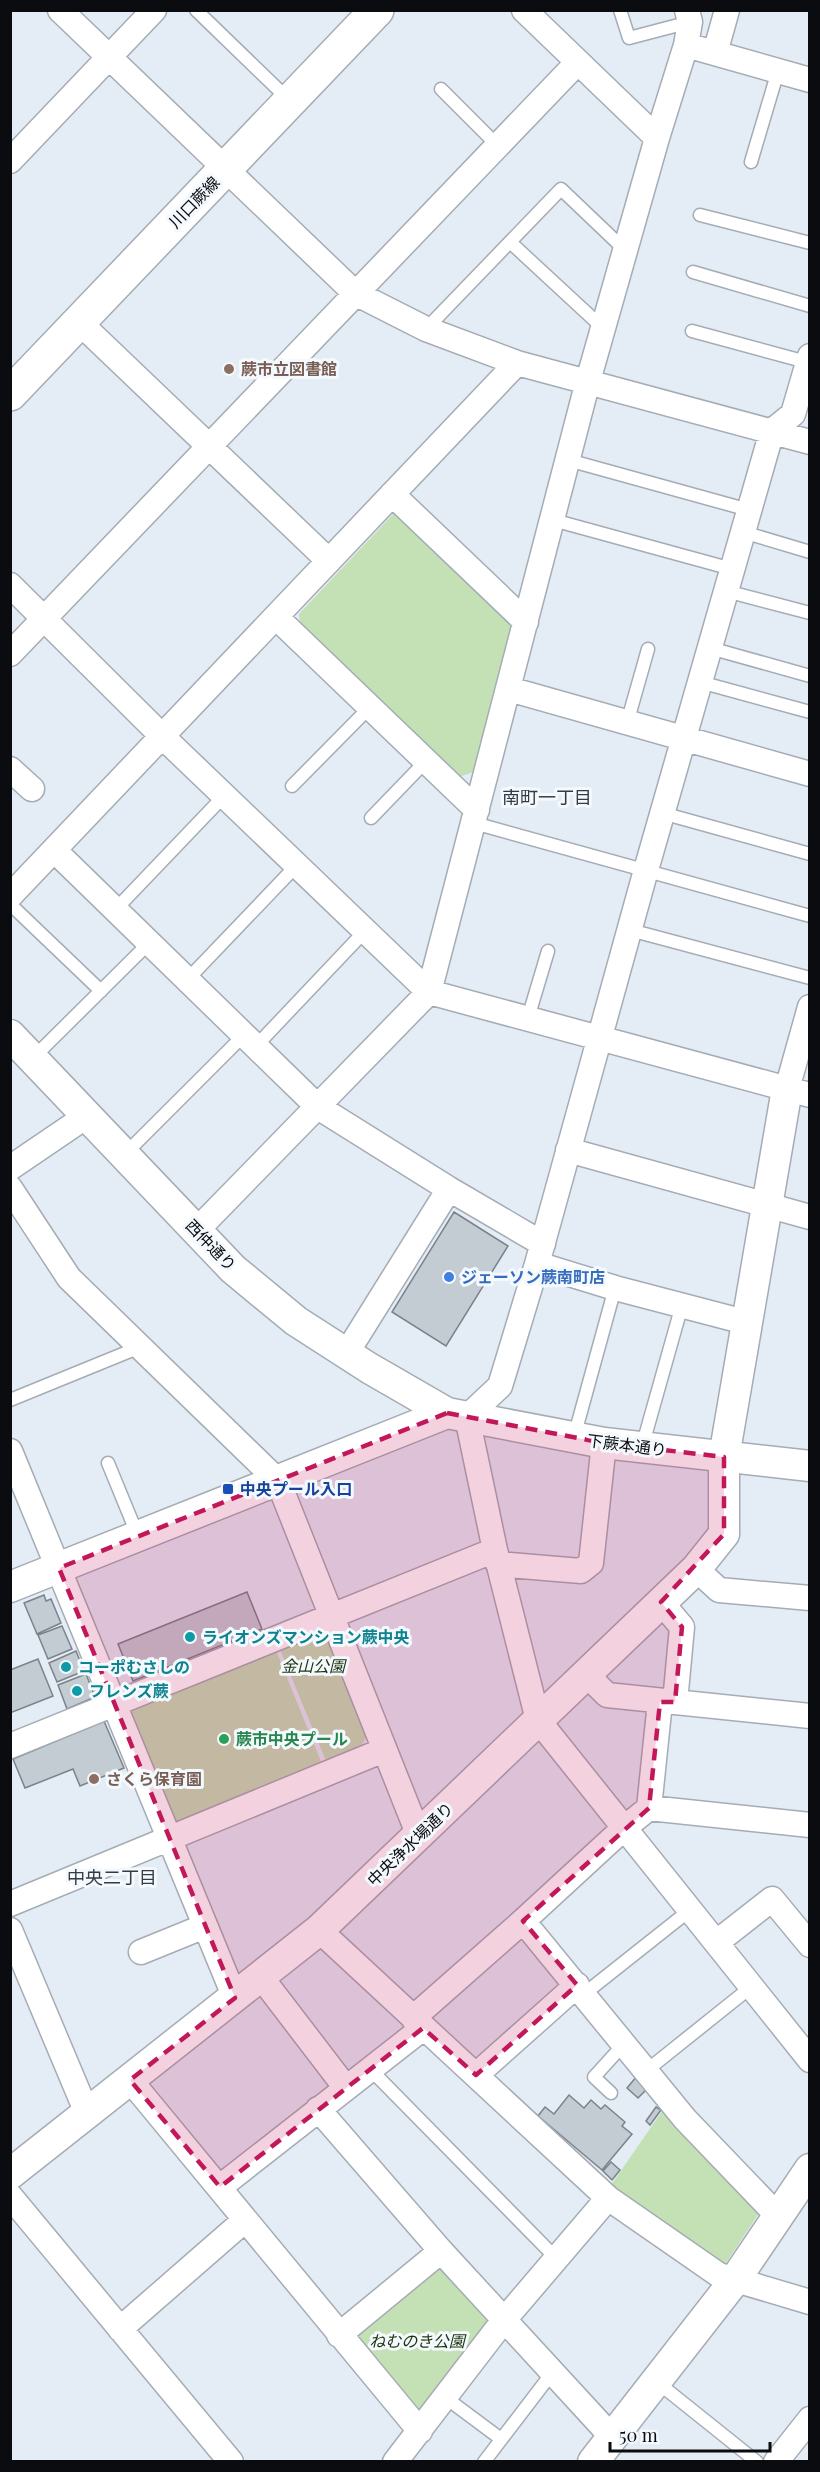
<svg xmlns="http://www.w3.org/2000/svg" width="820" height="2472" viewBox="0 0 820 2472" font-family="'Playfair Display','Noto Sans JP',serif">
  <rect width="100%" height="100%" fill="#e4ecf5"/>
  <path fill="#c3e1b4" d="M397,510L515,625L477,771L458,777L300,625L299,614Z
    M317,1631L326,1634L367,1736L359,1749L326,1761L279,1647Z
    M275,1648L322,1764L180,1823L168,1818L127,1714L132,1708Z
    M665,2107L763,2207L724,2266L611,2185Z
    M440,2264L492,2323L417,2415L352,2337Z"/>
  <path fill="#c3cbd3" stroke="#7b8289" stroke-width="1.5" d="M454,1212L508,1246L446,1346L392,1312Z
    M247,1592L262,1629L133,1681L118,1644Z
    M44,1595L46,1601L51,1599L61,1623L37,1634L24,1603Z
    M62,1626L72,1649L48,1659L38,1635Z
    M76,1651L84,1671L57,1682L49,1663Z
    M38,1659L53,1696L10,1713V1670Z
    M86,1674L95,1697L67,1709L58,1685Z
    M104,1721L124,1768L80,1786L73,1769L25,1788L13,1759Z
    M637,2076L649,2087L638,2098L627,2088Z
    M569,2095L584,2108L591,2100L601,2109L605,2105L625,2122L622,2126L632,2134L602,2170L538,2116L545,2107L554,2114Z
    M656,2107L661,2110L650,2125L646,2121Z
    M611,2162L620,2170L612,2180L603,2171Z"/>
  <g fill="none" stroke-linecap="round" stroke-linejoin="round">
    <g stroke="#a5acb4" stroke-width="15">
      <path id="service" d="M196,10L288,99
        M620,10L629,38L690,22
        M441,89L497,145
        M751,162L778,71
        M700,215L810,243
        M510,242L603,328
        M693,272L810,306
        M426,329L561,189L625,250
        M692,331L810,363
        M568,460L749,510
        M553,520L732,569
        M743,532L810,552
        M726,591L810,613
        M710,648L810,676
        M700,682L810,712
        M627,723L648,649
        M292,786L370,707
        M662,813L810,854
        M371,818L426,761
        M474,823L810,916
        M10,904L101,991
        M115,910L224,796
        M630,930L810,978
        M187,980L297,865
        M528,1018L548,951
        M256,1046L365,931
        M33,1058L149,943
        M125,1154L244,1035
        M10,1400L140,1347
        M574,1437L615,1288
        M642,1447L682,1305
        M108,1463L138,1536
        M584,1994L690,1910
        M371,2070L556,2258
        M646,2071L751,1987
        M611,2093L594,2077L624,2044
        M657,2382L757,2462
        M446,2398L501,2439
        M484,2462L552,2373"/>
    </g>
    <g stroke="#a5acb4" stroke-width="27">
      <path id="minor" d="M60,10L355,293L426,329L517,363L810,442
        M524,10L657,138
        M686,45L810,80
        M715,53L727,10
        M10,161L154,10
        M79,322L329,561
        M810,356L793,414L772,431L646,870L537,1264L500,1386L467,1417L495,1550L538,1720L810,2060
        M392,494L526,622
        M10,585L163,737L429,992L810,1095
        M276,617L477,810
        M10,654L577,63
        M509,689L810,774
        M10,769L32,789
        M54,850L318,1107L449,1189L543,1244
        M10,896L517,363
        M787,1089L810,1007
        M568,1150L810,1217
        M10,1168L88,1115
        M10,1188L69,1278L278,1481L419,1836
        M197,1230L429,992L588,381L657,138L686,45L690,22L687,10
        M537,1264L615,1288L745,1322
        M346,1354L449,1189
        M10,1451L235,1998
        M498,1564L581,1571L591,1563L604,1443
        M696,1569L719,1590L810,1598
        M661,1602L682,1627L675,1702
        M586,1674L607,1695L810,1716
        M10,1746L495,1550
        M649,1808L660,1702
        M10,1904L384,1750
        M523,1921L685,2119L778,2216
        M10,1930L87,2113
        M319,1930L608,2198L719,2275L810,2302
        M717,1942L772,1899L810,1945
        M141,1952L205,1926
        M261,1977L346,2088
        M413,2018L523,1921L623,1829L649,1808L810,1825
        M476,2075L577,1985
        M130,2080L420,2431
        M318,2109L441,2251L612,2437
        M220,2187L423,2028
        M10,2196L231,2462
        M120,2329L245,2220
        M339,2335L441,2251
        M395,2462L504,2320L608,2198
        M776,2462L810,2419"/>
    </g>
    <g stroke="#a5acb4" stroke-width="33">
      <path id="tertiary" d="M10,1035L233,1269L296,1321L369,1368L447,1413L604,1443L810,1466
        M10,1587L447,1413
        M10,2174L319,1930L696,1569L724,1534V1457L787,1089
        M593,2462L735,2280L810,2169"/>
    </g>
    <g stroke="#a5acb4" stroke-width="36">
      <path id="secondary" d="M10,394L377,10"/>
    </g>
    <use href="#service" stroke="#fff" stroke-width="12"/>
    <use href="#minor" stroke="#fff" stroke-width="24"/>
    <use href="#tertiary" stroke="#fff" stroke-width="30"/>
    <use href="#secondary" stroke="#fff" stroke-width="33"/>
  </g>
  <path fill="#c2185b" fill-opacity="0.2" stroke="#c2185b" stroke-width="4.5" stroke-dasharray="12 8" stroke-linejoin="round" d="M447,1413L604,1443L724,1457V1534L661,1602L682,1627L675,1702H660L649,1808L523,1921L577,1985L476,2075L423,2028L220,2187L130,2080L235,1998L59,1568Z"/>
  <g fill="#8d6e63" stroke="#f4f9fe" stroke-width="2">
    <circle cx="229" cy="369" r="6"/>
    <circle cx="94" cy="1779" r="6"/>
  </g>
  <circle fill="#3f7fe0" stroke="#f4f9fe" stroke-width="2" cx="449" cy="1277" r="6"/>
  <rect fill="#1a4fb4" stroke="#f4f9fe" stroke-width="2" x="222" y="1483" width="12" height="12" rx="3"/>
  <g fill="#0f9aa8" stroke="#f4f9fe" stroke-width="2">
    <circle cx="190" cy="1637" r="6"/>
    <circle cx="66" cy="1667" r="6"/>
    <circle cx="77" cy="1691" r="6"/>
  </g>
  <circle fill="#2e9e5b" stroke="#f4f9fe" stroke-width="2" cx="224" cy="1739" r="6"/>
  <g text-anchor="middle" stroke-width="6" stroke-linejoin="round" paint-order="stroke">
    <g font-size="16" fill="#0a0c0f" stroke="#f4f9fe">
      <text transform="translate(194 202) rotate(-46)" y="6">川口蕨線</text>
      <text transform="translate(211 1245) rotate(46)" y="6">西仲通り</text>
      <text transform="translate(627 1445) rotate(7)" y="6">下蕨本通り</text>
      <text transform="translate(410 1844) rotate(-44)" y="6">中央浄水場通り</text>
    </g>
    <g font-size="16" font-weight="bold" fill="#785e54" stroke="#f4f9fe" text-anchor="start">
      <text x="241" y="375">蕨市立図書館</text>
      <text x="106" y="1785">さくら保育園</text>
    </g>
    <g font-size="16" font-weight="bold" fill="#366cbe" stroke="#f4f9fe" text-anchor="start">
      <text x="461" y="1283">ジェーソン蕨南町店</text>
    </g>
    <g font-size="16" font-weight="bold" fill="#164399" stroke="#f4f9fe" text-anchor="start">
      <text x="240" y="1495">中央プール入口</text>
    </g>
    <g font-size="16" font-weight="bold" fill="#0d838f" stroke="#f4f9fe" text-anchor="start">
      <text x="202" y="1643">ライオンズマンション蕨中央</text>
      <text x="78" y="1673">コーポむさしの</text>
      <text x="89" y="1697">フレンズ蕨</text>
    </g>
    <g font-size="16" font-style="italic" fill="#1a330b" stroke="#f4f9fe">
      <text x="313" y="1672">金山公園</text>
      <text x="417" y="2347">ねむのき公園</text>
    </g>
    <g font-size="16" font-weight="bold" fill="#27864d" stroke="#f4f9fe" text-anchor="start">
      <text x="236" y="1745">蕨市中央プール</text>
    </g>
    <g font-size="18" fill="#353b42" stroke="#f4f9fe">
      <text x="547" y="804">南町一丁目</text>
      <text x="112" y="1884">中央二丁目</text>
    </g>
  </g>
  <rect width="820" height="2472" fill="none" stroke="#0a0c0f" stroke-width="24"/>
  <path d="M610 2442v9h160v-9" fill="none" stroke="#0a0c0f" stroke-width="3"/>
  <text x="619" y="2442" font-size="18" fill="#0a0c0f" stroke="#f4f9fe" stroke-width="4.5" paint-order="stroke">50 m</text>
</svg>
